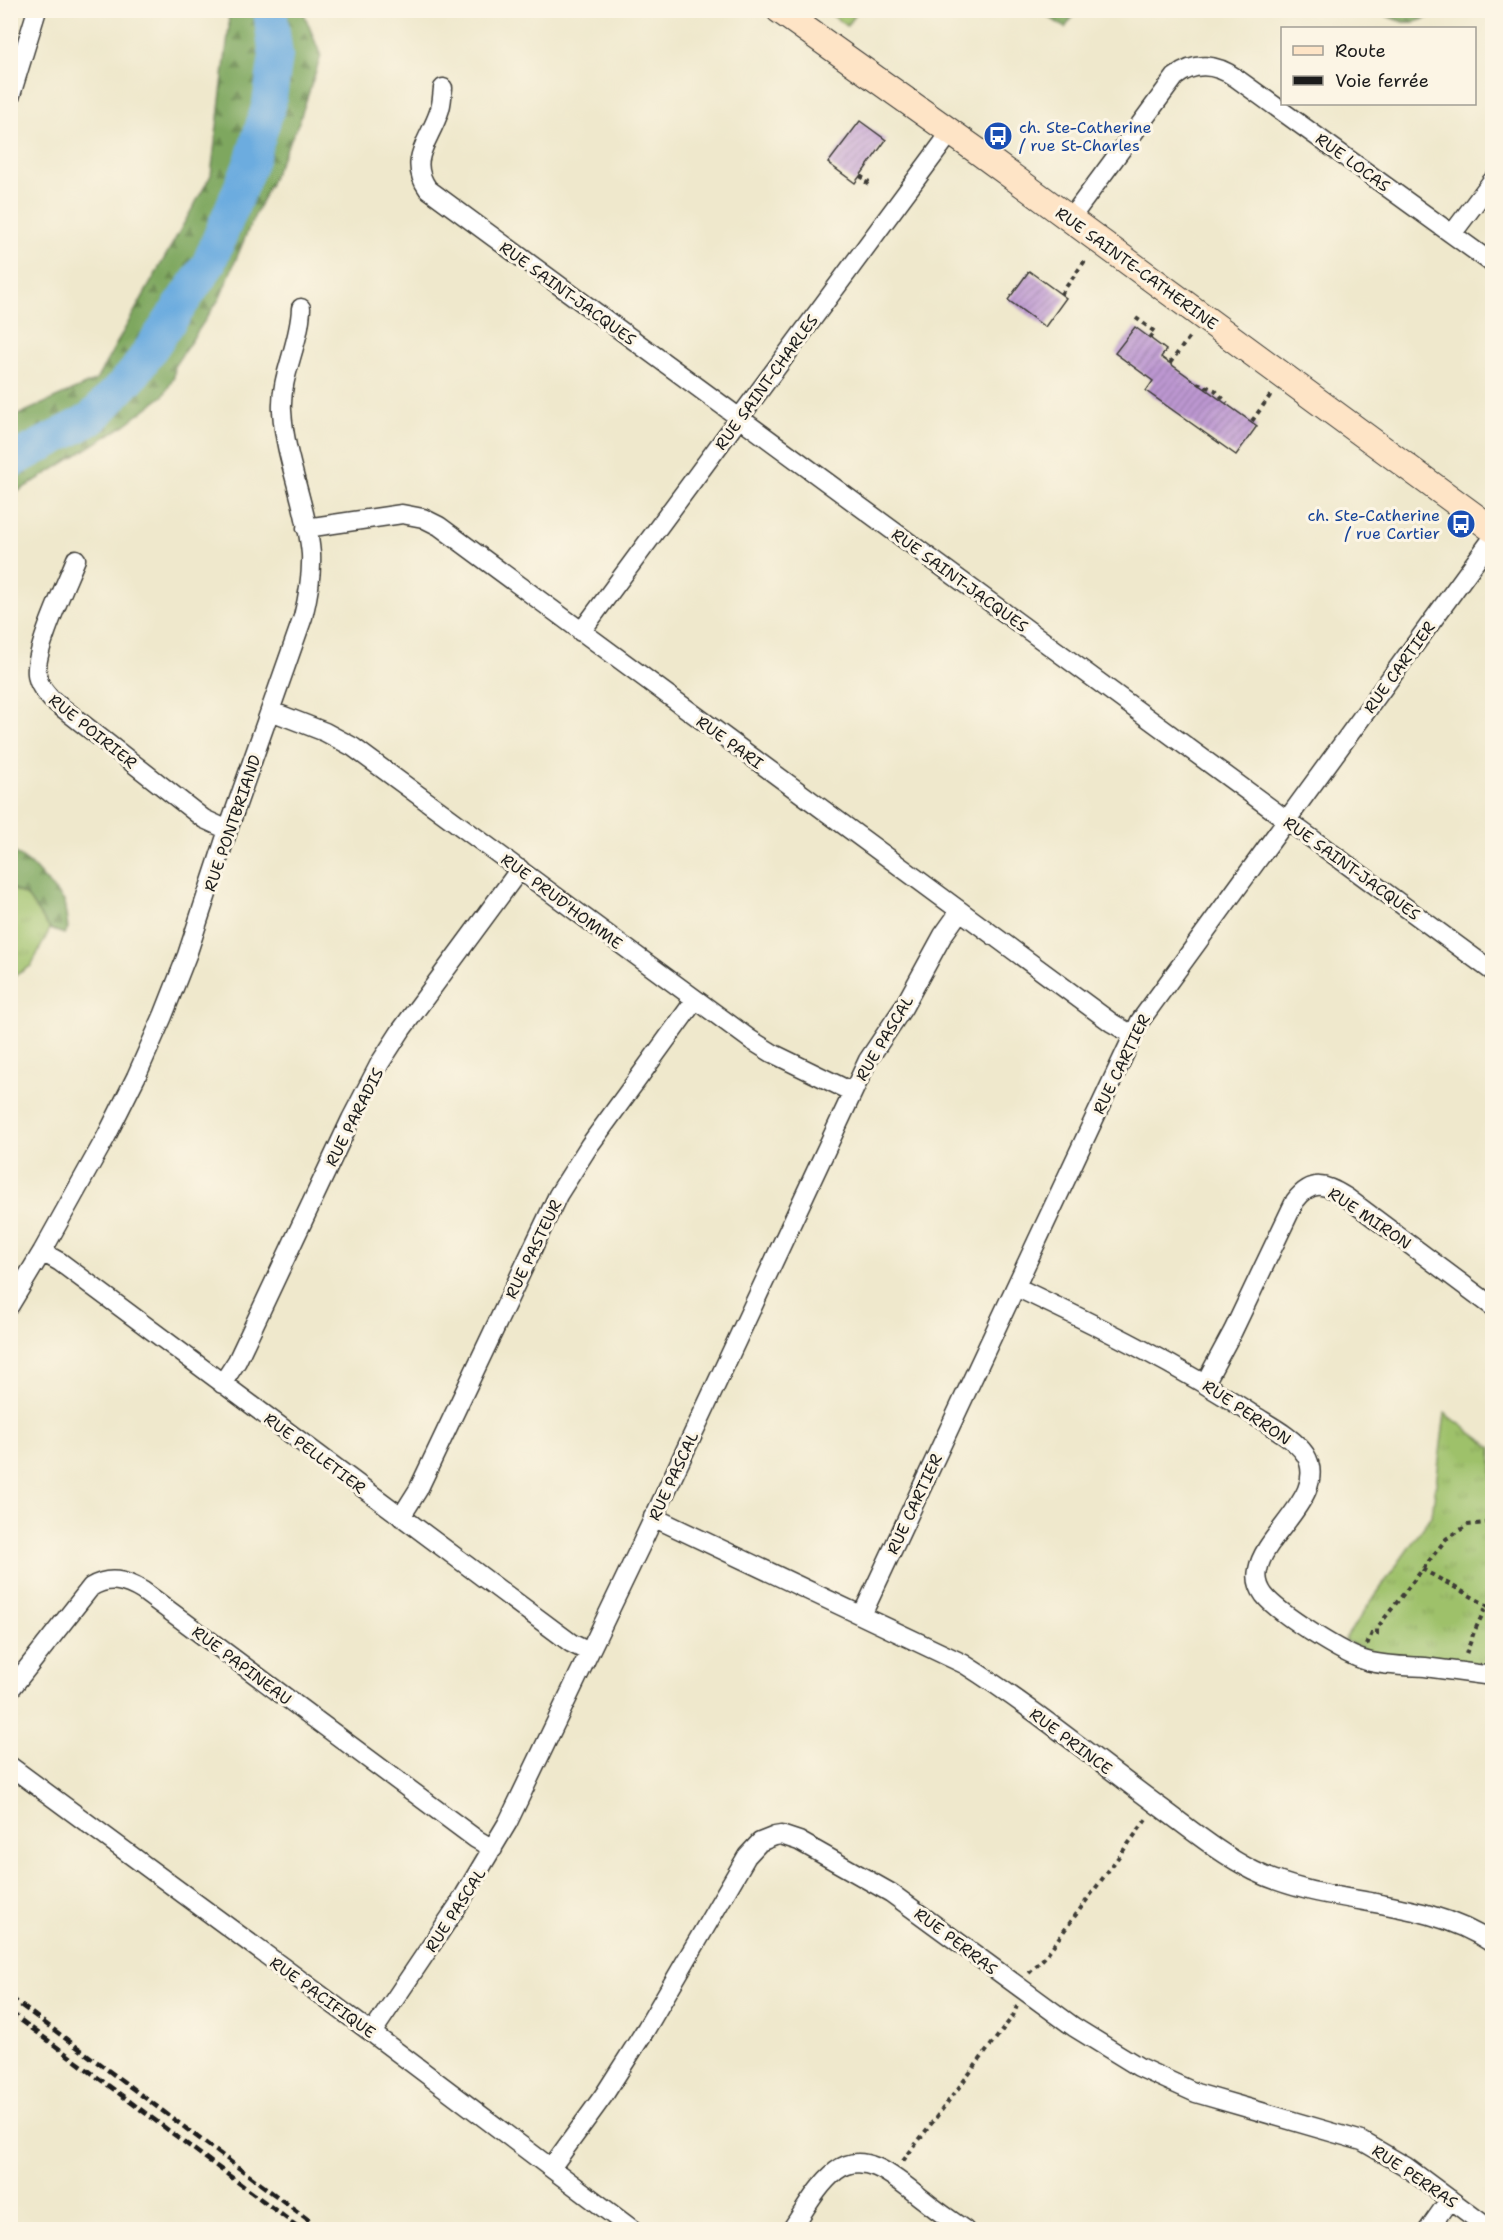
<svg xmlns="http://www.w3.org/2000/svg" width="1503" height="2240" viewBox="0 0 1503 2240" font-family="'Shantell Sans',sans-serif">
  <defs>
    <pattern id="grass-tufts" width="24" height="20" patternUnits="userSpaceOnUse" patternTransform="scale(1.5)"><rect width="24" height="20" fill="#9ec16a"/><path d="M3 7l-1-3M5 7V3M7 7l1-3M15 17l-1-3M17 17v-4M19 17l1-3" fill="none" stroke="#88a55b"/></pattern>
    <pattern id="forest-firs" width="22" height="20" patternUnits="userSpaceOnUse" patternTransform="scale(1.5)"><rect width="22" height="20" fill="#7ea75e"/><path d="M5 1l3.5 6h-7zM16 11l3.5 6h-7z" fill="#66874d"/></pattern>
    <pattern id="building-hatch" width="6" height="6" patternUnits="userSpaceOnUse" patternTransform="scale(1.5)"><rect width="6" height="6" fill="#bd98d2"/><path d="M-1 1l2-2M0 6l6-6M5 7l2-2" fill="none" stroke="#997baa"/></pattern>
  </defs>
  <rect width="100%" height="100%" fill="#fcf5e5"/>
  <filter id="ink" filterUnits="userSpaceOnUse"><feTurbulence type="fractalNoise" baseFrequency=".0167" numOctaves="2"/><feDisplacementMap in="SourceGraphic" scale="12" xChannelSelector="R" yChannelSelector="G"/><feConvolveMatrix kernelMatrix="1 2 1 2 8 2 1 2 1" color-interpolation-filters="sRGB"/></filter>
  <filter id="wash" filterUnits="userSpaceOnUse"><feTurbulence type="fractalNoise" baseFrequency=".008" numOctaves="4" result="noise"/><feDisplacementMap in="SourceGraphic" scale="24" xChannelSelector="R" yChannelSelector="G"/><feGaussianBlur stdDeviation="1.35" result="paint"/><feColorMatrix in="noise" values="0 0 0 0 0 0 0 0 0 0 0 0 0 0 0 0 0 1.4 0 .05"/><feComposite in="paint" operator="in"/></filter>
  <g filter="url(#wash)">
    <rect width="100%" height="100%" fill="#efe8cc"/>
    <path fill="url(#grass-tufts)" stroke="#5d6e43" stroke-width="1.5" d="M826,11H858L847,26Z
      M10,888L27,896L50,929L31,966L11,978Z
      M1445,1413L1492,1448V1666C1444,1658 1388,1665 1344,1640L1432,1515Z"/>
    <path fill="url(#forest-firs)" stroke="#4d623d" stroke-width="1.5" d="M228,11H303L321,56L299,122L249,228L220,298L175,365L174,377L164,395L125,425L11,496V418L96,380L211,175L229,27Z
      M1035,11L1077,10V11L1065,28L1040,11Z
      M1377,11H1441C1413,26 1405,26 1377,11Z
      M10,849L33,866L64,901L68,928L64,934L50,929L27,896L11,888Z"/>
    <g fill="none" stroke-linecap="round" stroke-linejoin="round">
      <path stroke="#6cacdf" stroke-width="34" d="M10,462L92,418L135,372L208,265L251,162L269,104L276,56L270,10"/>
    </g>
    <g id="blocks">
      <path fill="url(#building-hatch)" d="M860,121L886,140L855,183L828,163Z
        M1029,271L1066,298L1045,327L1008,300Z
        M1135,327L1166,350L1161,357L1257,426L1236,455L1146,391L1153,381L1115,353Z"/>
    </g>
  </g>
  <g filter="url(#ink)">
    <use href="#blocks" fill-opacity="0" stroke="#3c3b36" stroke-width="1.5"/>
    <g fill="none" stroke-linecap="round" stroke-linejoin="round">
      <g stroke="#3c3b36" stroke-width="21">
        <path id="street" d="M443,88C442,96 442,105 439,112C430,140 407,160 428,189L1492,971
          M10,98L37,10
          M1070,219L1175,77C1195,61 1216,64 1236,78L1492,263
          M1452,234L1492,181
          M306,528L402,514L423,518L439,526L1112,1023L1133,1035
          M76,559C66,584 34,651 37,674C38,684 44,691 51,699L204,819L228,830
          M581,632L951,132
          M271,711L325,732L353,747L751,1040L772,1053L852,1092
          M42,1252L60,1262L571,1643L589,1652
          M1016,1287C1098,1326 1179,1365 1255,1416C1271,1426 1294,1438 1305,1454C1330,1494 1264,1533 1258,1570C1256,1579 1259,1588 1264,1595C1278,1613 1344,1655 1367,1661C1385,1666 1406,1666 1425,1667C1448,1670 1470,1673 1492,1676
          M10,1305L42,1252L106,1137L136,1077L163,1016L187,955L228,830L303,617C308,597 312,575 311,554C307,506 285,460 282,411C280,376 300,344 301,308
          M1205,1383L1233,1331L1295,1201C1312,1179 1326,1184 1346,1197L1492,1306
          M222,1384L237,1361L351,1119L380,1063L402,1029L520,869
          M401,1517L418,1490L558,1195L589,1146L695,1000
          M653,1517L964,1664C1032,1707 1095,1759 1160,1807C1190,1829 1220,1854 1254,1871C1329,1908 1421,1895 1492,1943
          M862,1615L1140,1021L1492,539
          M10,1690L91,1587C109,1576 125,1580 143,1591L476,1839L493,1849
          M10,1766L372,2033L633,2230
          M372,2033L459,1904L508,1822L640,1547L868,1060L903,1008L943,935L960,911
          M551,2168L604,2095L646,2029L747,1856L760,1842L775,1836L781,1835L799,1841L891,1893L1074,2027L1139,2067L1196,2093L1362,2141L1405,2166L1491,2230
          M791,2230C805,2210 817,2186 836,2171C866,2147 901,2183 924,2200C937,2211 951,2220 965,2230
          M1428,2230L1450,2199"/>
      </g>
      <g stroke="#3c3b36" stroke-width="28">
        <path id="secondary" d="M779,10L976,150L1492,529"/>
      </g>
      <path stroke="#3c3b36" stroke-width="4" stroke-dasharray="4.5 4.5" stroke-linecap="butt" d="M860,176L868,181L864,188
        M1061,294L1087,258
        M1136,318L1155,332L1150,338
        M1170,363L1191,335
        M1197,383L1215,390L1227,403
        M1252,421L1272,393
        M1422,1569L1492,1608
        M1367,1645L1372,1633L1377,1634V1628L1446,1539L1468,1525L1492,1522
        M1466,1654L1474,1632L1487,1605
        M1029,1973L1044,1958L1148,1817
        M903,2161L1013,2016L1017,2006"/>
      <use href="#street" stroke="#fff" stroke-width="18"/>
      <use href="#secondary" stroke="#fee4c6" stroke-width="26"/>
      <path stroke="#1c1c1c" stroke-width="4.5" stroke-dasharray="9 4.5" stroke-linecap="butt" d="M10,1997L322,2230
        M10,2012L302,2230"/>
    </g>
  </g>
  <defs>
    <g id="bus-disc" transform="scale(1.5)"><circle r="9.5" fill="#1a4fb4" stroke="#fcf5e5"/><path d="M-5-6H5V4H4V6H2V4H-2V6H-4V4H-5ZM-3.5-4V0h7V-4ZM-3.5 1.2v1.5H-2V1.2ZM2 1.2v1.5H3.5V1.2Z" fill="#fff"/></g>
  </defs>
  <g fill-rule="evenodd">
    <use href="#bus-disc" x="998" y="136"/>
    <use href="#bus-disc" x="1461" y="524"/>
  </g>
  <g text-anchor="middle" stroke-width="6" stroke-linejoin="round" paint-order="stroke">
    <g font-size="16" fill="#164399" stroke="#fcf5e5" text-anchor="start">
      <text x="1019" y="133">ch. Ste-Catherine<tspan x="1019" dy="18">/ rue St-Charles</tspan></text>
      <text x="1440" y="521" text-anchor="end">ch. Ste-Catherine<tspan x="1440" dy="18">/ rue Cartier</tspan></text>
    </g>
    <g font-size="16" fill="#1c1c1c" stroke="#fcf5e5">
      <text transform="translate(1353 162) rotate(36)" y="6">RUE LOCAS</text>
      <text transform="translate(1137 268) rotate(36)" y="6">RUE SAINTE-CATHERINE</text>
      <text transform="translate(568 293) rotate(36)" y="6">RUE SAINT-JACQUES</text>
      <text transform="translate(766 382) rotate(-54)" y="6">RUE SAINT-CHARLES</text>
      <text transform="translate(960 580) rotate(36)" y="6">RUE SAINT-JACQUES</text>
      <text transform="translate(1399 667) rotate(-54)" y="6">RUE CARTIER</text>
      <text transform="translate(93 731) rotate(39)" y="6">RUE POIRIER</text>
      <text transform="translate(730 742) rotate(36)" y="6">RUE PARI</text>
      <text transform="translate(232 823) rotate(-71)" y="6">RUE PONTBRIAND</text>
      <text transform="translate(1352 868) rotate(36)" y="6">RUE SAINT-JACQUES</text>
      <text transform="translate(562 901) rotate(37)" y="6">RUE PRUD'HOMME</text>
      <text transform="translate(884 1038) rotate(-59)" y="6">RUE PASCAL</text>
      <text transform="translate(1121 1064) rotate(-64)" y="6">RUE CARTIER</text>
      <text transform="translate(354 1117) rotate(-63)" y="6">RUE PARADIS</text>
      <text transform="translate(1370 1218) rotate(34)" y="6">RUE MIRON</text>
      <text transform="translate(533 1249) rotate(-64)" y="6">RUE PASTEUR</text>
      <text transform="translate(1247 1412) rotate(34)" y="6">RUE PERRON</text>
      <text transform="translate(315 1453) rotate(37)" y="6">RUE PELLETIER</text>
      <text transform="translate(673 1476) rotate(-65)" y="6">RUE PASCAL</text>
      <text transform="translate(914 1504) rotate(-65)" y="6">RUE CARTIER</text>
      <text transform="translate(242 1665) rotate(37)" y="6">RUE PAPINEAU</text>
      <text transform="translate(1071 1741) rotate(37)" y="6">RUE PRINCE</text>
      <text transform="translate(455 1910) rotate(-57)" y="6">RUE PASCAL</text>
      <text transform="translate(956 1941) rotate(37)" y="6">RUE PERRAS</text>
      <text transform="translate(323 1997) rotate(36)" y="6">RUE PACIFIQUE</text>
      <text transform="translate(1415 2176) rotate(34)" y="6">RUE PERRAS</text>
    </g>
  </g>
  <rect width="1503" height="2240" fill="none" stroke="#fcf5e5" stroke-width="36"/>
  <rect x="1281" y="27" width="195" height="78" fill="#fcf5e5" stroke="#a29e95" stroke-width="1.5"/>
  <rect x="1293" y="46" width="30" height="9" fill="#fee4c6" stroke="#a29e95" stroke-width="1.5"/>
  <text x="1335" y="57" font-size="18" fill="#1c1c1c">Route</text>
  <rect x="1293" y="76" width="30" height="9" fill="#1c1c1c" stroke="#a29e95" stroke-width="1.5"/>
  <text x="1335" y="87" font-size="18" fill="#1c1c1c">Voie ferrée</text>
</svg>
